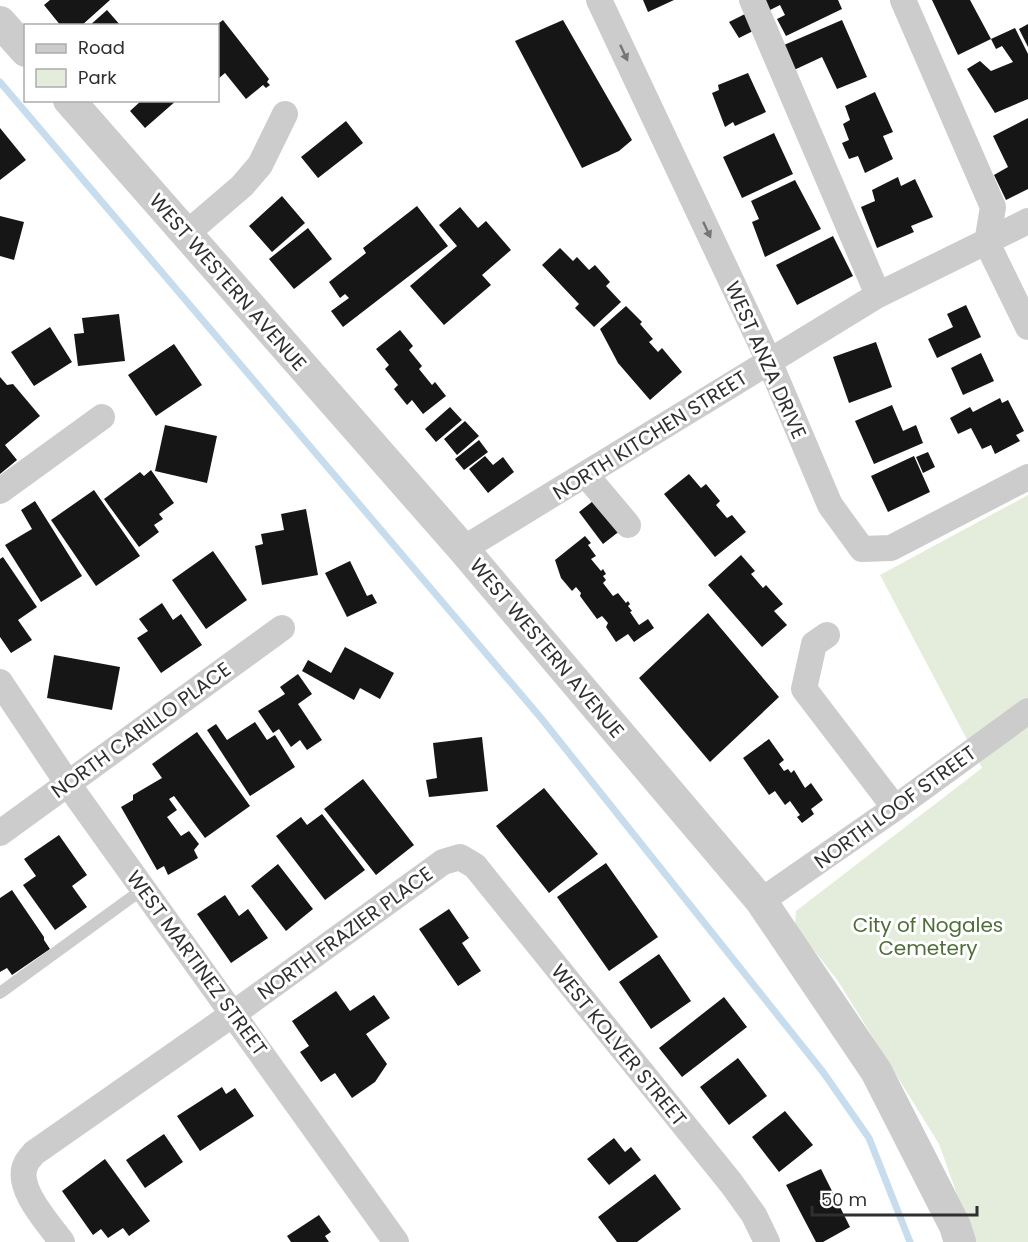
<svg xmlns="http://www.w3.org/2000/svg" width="1028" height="1242" viewBox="0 0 1028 1242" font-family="Poppins,sans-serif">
  <rect width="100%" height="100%" fill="#fff"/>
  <path fill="#e4eddb" d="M1028,495V1242H974L939,1144L838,981L795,926L796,911L982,768L880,575Z"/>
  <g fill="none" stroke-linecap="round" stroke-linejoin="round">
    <path stroke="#c7ddee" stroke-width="7" d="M0,82L541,718L823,1072L869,1138L910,1242"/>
  </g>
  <path fill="#161616" d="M50,0H110L81,26H61L44,5Z
    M643,0H674L648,12Z
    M765,0H838L842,9L786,36L777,19L785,15L780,5L770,10Z
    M932,0H970L991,39L958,55Z
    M107,10L121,26H89Z
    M745,14L753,31L739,38L729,22Z
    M223,20L269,79L267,82L270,85L266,88L263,85L246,99L225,73L218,79V26H215Z
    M563,20L632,140L619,151L582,168L515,41Z
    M842,20L867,77L837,89L822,57L794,70L784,45Z
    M1028,24V47L1019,29Z
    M1015,28L1028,54V99L995,113L967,69L980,61L991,71L1013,62L1002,46L996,49L991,39Z
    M748,73L766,112L735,126L733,122L725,127L712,93L719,90L718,85Z
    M875,92L893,132L883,136L893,159L865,173L858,156L849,159L842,143L849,140L843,124L850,120L845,106Z
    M142,100H177L145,128L130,111Z
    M1028,118V189L1006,200L994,175L1008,167L993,136Z
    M346,121L363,143L318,178L301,157Z
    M0,128L26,160L0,180Z
    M774,133L793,174L742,198L723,157Z
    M898,177L901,186L915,179L933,217L911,226L914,232L877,248L861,207L875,201L872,190Z
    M795,180L821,229L765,257L752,222L759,219L751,201Z
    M282,196L305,223L272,252L249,226Z
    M417,206L448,246L343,327L331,311L349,298L345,294L340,298L329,282L366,253L363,248Z
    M460,207L478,228L486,221L511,250L482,275L491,285L444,325L410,286L457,246L439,225Z
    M0,216L24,222L14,260L0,256Z
    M308,228L332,259L294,289L269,259Z
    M833,236L853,276L797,305L776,265Z
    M560,248L573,261L577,257L589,270L595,265L610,282L606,286L621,302L594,327L575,308L579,304L542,265Z
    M966,305L981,337L937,358L928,339L953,327L947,314Z
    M626,306L642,322L640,324L653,339L649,342L658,352L662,348L682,372L650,400L618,363L600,329Z
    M119,314L125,361L78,366L74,334L84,333L82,318Z
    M50,327L72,362L34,386L11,352Z
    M400,330L413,346L409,350L422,366L419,369L432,385L435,382L446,396L423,414L412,400L407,405L394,389L398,385L385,369L389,365L376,349Z
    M876,342L892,387L849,403L833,357Z
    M174,344L202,385L156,416L128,375Z
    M981,353L994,381L963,395L951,368Z
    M0,377L7,385L13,384L40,416L5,445L17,460L0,474Z
    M1000,398L1002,403L1008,400L1024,431L1016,435L1020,441L995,454L991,445L982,449L971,428L958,434L950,418L970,407L973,412Z
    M892,405L903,431L916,425L923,443L874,464L855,421Z
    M450,407L462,420L436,442L425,429Z
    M465,421L479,436L457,455L444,439Z
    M165,425L217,436L207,483L155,471Z
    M479,440L488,452L464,470L455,459Z
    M928,452L935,467L923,473L916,457Z
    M485,456L493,465L503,457L514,472L488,493L469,469Z
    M914,456L930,492L888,512L871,476Z
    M151,470L174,503L159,514L163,519L154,525L159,532L139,547L104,499L140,472L144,476Z
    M689,474L701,488L706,484L720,501L716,505L727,518L732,515L746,532L715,557L664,494Z
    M94,490L140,556L96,586L51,520Z
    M597,498L621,530L603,544L579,512Z
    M35,501L82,576L41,602L5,545L32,529L21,510Z
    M306,509L318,575L262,585L255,546L263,544L261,534L284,530L281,514Z
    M585,536L591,543L588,545L596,556L591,559L601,571L603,569L606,574L603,576L606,580L603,583L613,596L618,593L626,603L628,601L630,604L628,606L632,611L630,612L639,625L648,619L654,628L634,642L628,634L616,642L606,627L608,623L602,616L597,619L580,596L581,593L576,587L572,591L561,578L555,560Z
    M213,551L247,600L206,629L172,580Z
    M741,555L755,571L751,574L763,588L766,585L783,604L774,611L787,625L762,647L708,585Z
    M3,557L37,607L18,620L32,640L11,653L0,637V559Z
    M350,561L367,596L372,594L377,603L347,617L325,573Z
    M162,603L173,620L181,614L202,645L161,673L137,638L148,631L139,619Z
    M708,613L779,697L710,762L639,678Z
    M345,647L394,673L380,699L360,688L354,700L302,671L308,660L331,673Z
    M54,655L120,667L112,710L47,698Z
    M298,674L312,694L298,704L322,740L307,750L300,740L291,747L279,729L273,733L258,711L285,694L280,687Z
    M255,722L267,740L275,735L295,767L250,796L207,730L216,724L227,740Z
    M197,732L250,806L205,838L174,796L169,799L177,810L167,817L181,836L189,831L199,844L194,850L198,858L168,875L164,866L157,870L121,807L133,800V795L162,778L152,764Z
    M482,737L488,791L429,797L426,780L437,778L433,743Z
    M769,739L784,760L779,764L784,771L788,769L791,773L794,770L805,788L811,783L823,800L811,809L814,814L802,823L797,817L800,815L790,801L785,805L775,791L769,795L743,758Z
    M363,779L414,845L376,875L324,809Z
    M544,788L598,854L549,893L496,826Z
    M322,814L365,870L325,900L276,836L301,817L307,825Z
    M59,835L87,875L72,886L87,907L55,930L23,885L36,876L24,859Z
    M606,863L658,937L609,971L557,897Z
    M278,864L313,909L286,931L251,886Z
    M12,890L44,937V940L50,949L12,975L7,968L0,972V898Z
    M225,895L239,916L248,909L268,938L231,963L197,914Z
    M449,909L469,938L462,943L481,971L458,986L419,929Z
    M659,954L691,1001L651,1029L619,982Z
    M336,991L350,1011L374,995L390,1018L366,1034L387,1064L375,1082L352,1098L335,1073L321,1082L300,1052L309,1046L292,1021Z
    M724,997L747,1027L682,1077L659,1048Z
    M738,1058L767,1096L729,1125L700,1087Z
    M222,1087L226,1094L235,1088L254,1116L200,1151L177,1116Z
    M785,1111L813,1145L779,1172L752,1137Z
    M164,1134L183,1162L145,1188L126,1160Z
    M614,1138L625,1152L631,1147L641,1160L609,1185L587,1159Z
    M105,1159L150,1221L129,1236L123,1228L108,1238L101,1229L93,1235L62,1191Z
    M821,1169L850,1227L823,1242H816L786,1185Z
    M655,1174L681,1209L637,1242H617L598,1217Z
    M319,1215L331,1232L325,1236L329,1242H291L287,1236Z"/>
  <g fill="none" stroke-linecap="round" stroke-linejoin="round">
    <path stroke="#ccc" stroke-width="12" d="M0,993L143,889"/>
    <path stroke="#ccc" stroke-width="26" d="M599,0L769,361L830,505L862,549L891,548L1028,477
      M752,0L878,295
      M903,0L993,207L987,243L1028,327
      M186,234L242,186L260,165L285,114
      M586,475L628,525
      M0,491L102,417
      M463,549L878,295L1028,221
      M827,635L814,644L804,689L895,808
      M0,682L68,784L396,1242
      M0,833L282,628
      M761,901L895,808L1028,711
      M62,1242C49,1224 14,1187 26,1164C27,1160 32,1156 34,1153L233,1014L443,862L460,857L475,866L731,1183L754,1215L767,1242"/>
    <path stroke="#ccc" stroke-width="32" d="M0,22L26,51
      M69,100L463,549L761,901L876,1071L955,1226L960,1242"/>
  </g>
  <defs><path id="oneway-solid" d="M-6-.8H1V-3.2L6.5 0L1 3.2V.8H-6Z" transform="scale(1.5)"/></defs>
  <g fill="#767676">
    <use href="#oneway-solid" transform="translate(624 53) rotate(65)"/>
    <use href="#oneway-solid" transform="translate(707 230) rotate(65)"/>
  </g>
  <g text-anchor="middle" stroke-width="6" stroke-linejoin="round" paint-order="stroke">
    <g font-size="20" fill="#2f2f2f" stroke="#fff">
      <text transform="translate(228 282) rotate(49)" y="7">WEST WESTERN AVENUE</text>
      <text transform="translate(766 360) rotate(66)" y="7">WEST ANZA DRIVE</text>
      <text transform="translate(650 435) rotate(-32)" y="7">NORTH KITCHEN STREET</text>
      <text transform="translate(547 648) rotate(50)" y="7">WEST WESTERN AVENUE</text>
      <text transform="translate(141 730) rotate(-36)" y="7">NORTH CARILLO PLACE</text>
      <text transform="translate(895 807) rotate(-36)" y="7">NORTH LOOF STREET</text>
      <text transform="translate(345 933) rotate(-36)" y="7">NORTH FRAZIER PLACE</text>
      <text transform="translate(197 963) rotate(54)" y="7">WEST MARTINEZ STREET</text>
      <text transform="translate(619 1045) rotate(51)" y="7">WEST KOLVER STREET</text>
    </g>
    <g font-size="20" fill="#4f6d39" stroke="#fff">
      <text x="928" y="932">City of Nogales<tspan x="928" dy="23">Cemetery</tspan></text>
    </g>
  </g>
  <rect x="24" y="24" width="195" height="78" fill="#ffffff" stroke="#acacac" stroke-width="1.5"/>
  <rect x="36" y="44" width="30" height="9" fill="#cccccc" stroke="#acacac" stroke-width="1.5"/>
  <text x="78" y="54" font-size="18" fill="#2f2f2f">Road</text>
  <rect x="36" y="69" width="30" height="18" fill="#e4eddb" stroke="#acacac" stroke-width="1.5"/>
  <text x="78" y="84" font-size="18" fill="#2f2f2f">Park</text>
  <path d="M812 1206v9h165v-9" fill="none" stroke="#2f2f2f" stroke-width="3"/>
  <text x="821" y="1206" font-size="18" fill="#2f2f2f" stroke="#ffffff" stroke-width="4.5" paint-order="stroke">50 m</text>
</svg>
